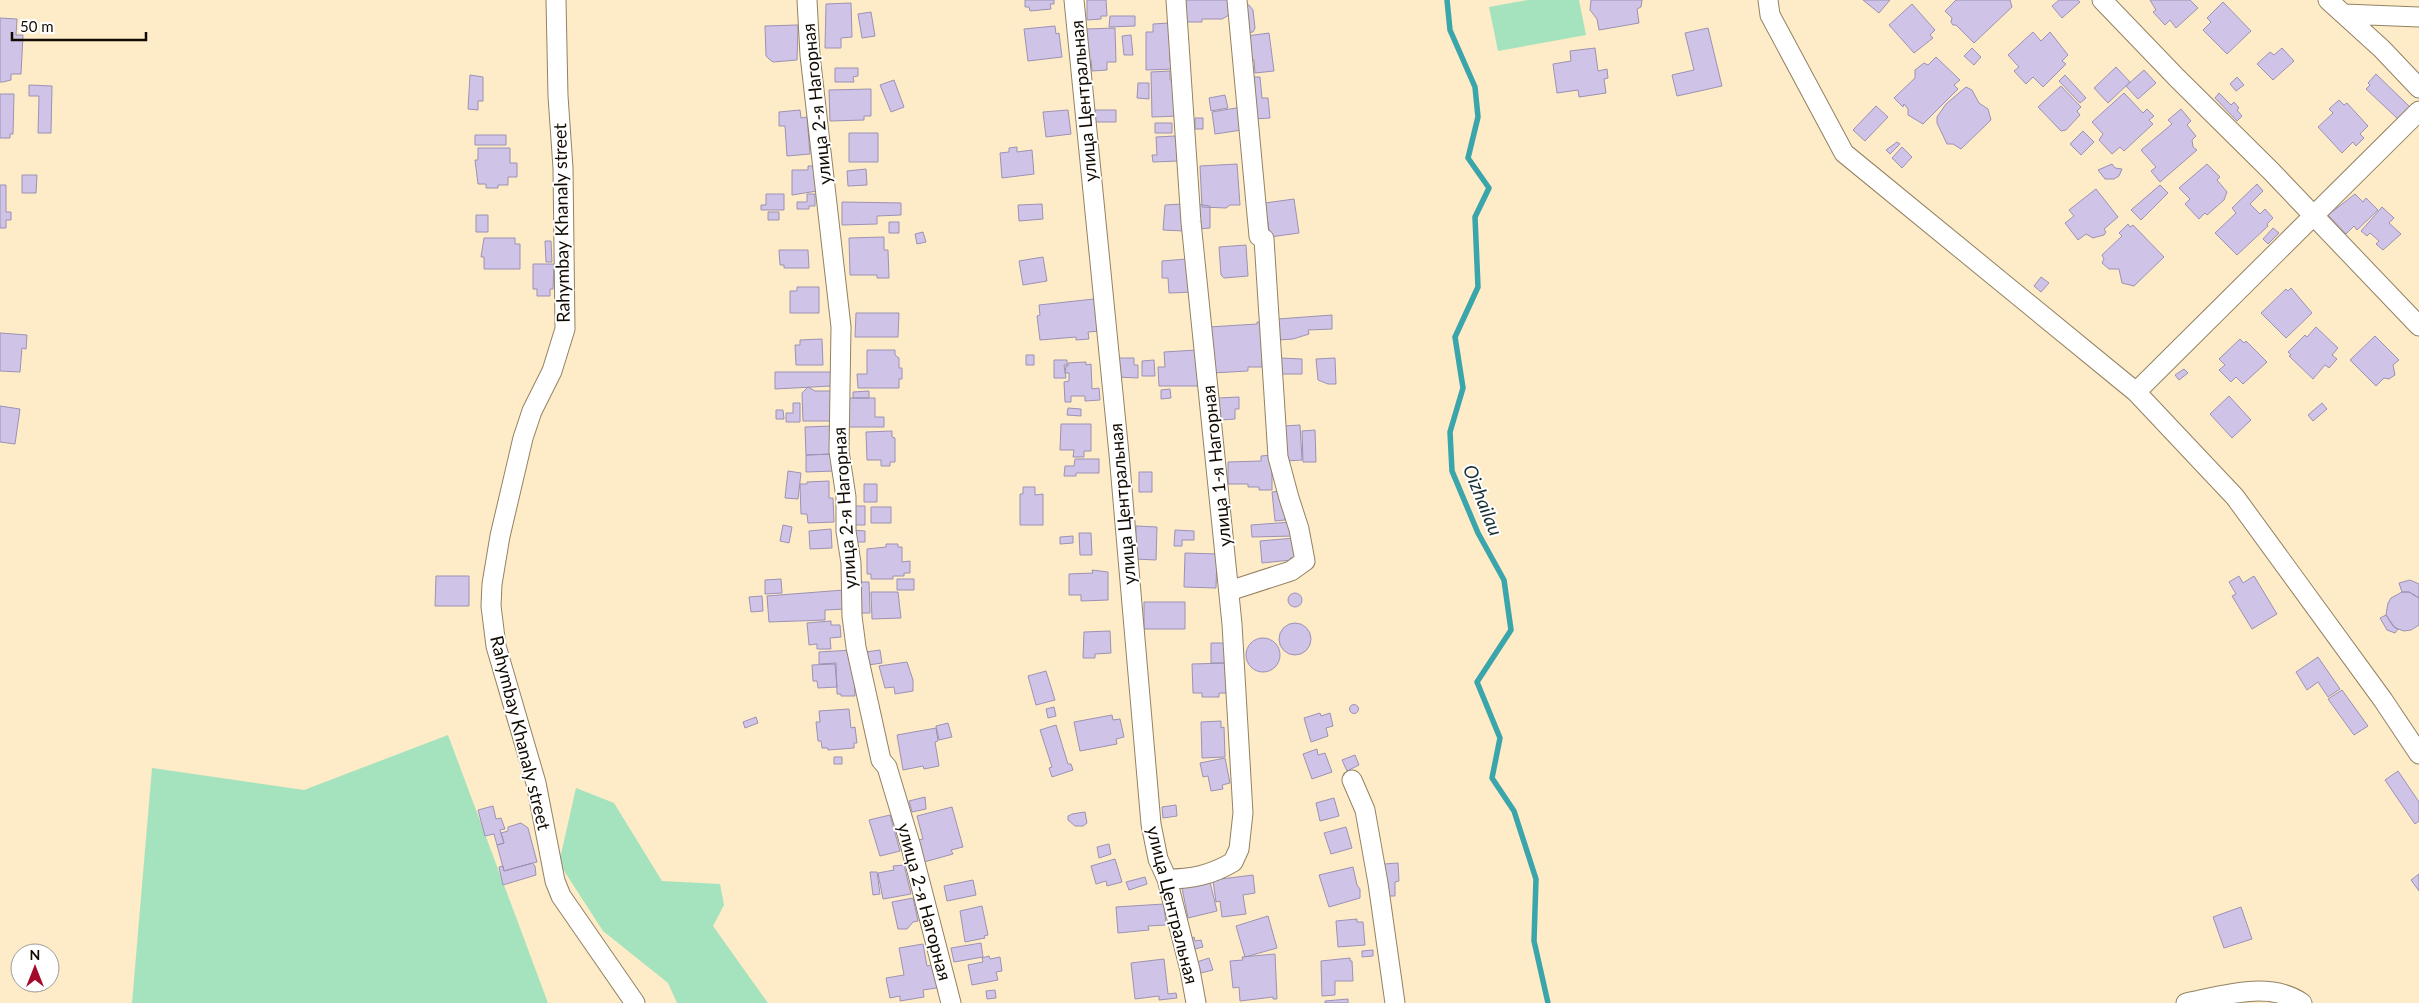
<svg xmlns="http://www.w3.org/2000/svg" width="2419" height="1003" viewBox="0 0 2419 1003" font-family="Lato,sans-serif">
  <rect width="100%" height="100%" fill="#feebc8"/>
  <path fill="#a4e3be" d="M1528,0H1579L1586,35L1498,51L1489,7Z
    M448,735L548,1003H132L152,768L304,790Z
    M576,788L614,803L662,881L720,884L724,905L713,926L768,1003H677L668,983L603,931L559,863Z"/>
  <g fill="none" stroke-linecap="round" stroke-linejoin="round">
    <path stroke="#3aa5aa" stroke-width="5.5" d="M1447,0L1450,30L1475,87L1478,117L1468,158L1489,188L1475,217L1478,287L1455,337L1463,388L1450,432L1452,471L1478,533L1504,580L1511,630L1477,682L1500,738L1492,778L1514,811L1536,879L1534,941L1548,1003"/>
  </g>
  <path fill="#cfc4e7" stroke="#9c92b3" d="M1025,0H1054V4H1050L1051,9L1030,11L1029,7H1025Z
    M1087,0H1106L1107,16H1101V19L1087,20Z
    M1180,0H1228L1229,15L1222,19H1202V22H1180Z
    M1591,0H1642L1641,7L1637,9L1639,23L1599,30L1597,19L1590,10Z
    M1863,0H1890L1879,13Z
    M1956,0H2010L2012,7L1974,43L1956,25H1953L1951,22L1952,18L1945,11Z
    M2059,0H2078L2080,2L2062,18L2052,6Z
    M2150,0H2190L2198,8L2176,28L2170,20L2165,25L2153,12L2156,10Z
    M2223,2L2251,31L2227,54L2203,30L2211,22L2207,18Z
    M851,3L852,37L841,38V48H825L826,4Z
    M1912,4L1935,30L1930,35L1933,38L1914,53L1889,25Z
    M1243,5H1249L1253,10L1255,28L1253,32L1245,33Z
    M871,12L875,36L862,38L858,14Z
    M1110,16H1135V26L1109,27Z
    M0,18L17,19L16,35H23L21,74H11V80L3,82H0Z
    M1169,23L1170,62H1174V69L1146,70V32H1153V24Z
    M798,25L797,60L773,62L769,59L766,56L765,26Z
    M1055,26L1056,34L1059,33L1062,57L1028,61L1024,29Z
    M1115,28L1116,62H1107V70L1092,71L1091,60H1086V29Z
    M1708,28L1722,86L1677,96L1672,75L1694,70L1685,33Z
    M2033,32L2041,41L2050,32L2068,55L2062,61L2066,64L2043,87L2033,77L2026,84L2014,71L2019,67L2008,55Z
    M1269,33L1274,71L1255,73L1254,60H1250L1247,36Z
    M1131,35L1133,55H1124L1122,36Z
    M1595,48L1598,71L1607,69L1608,78L1604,79L1606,93L1579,97L1578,90L1557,93L1553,64L1571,61L1570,51Z
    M1972,48L1981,57L1974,65L1964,56Z
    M2282,48L2294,61L2273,80L2257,64L2270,52L2274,55Z
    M1936,57L1960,80L1954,85L1958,89L1923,124L1908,115V109L1904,104L1903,107L1894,98L1915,78V70L1924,63L1928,65Z
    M2116,67L2130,82L2108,103L2094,88Z
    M835,68H858V76L853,77L854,82H835Z
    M2144,70L2156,83L2138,99L2126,86Z
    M1170,71V80H1177L1178,116L1152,117L1151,72Z
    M2376,74L2410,107L2398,119L2366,89L2370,85L2368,83Z
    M470,75L483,77V101H478V110L468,109Z
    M2065,75L2086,98L2080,103L2059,81Z
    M1250,77H1260L1262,98H1268L1270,118L1253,119Z
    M2237,77L2244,85L2236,91L2230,84Z
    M894,80L904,107L891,112L880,85Z
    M1138,83H1149V99L1137,98Z
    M29,85L52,86L51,133H38L39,96H29Z
    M2061,86L2081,107L2077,111L2080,115L2066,130L2061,131L2038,107Z
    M1966,87L1972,90L1979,103L1988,109L1991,120L1961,149L1953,144H1947L1937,123V117L1946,104Z
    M871,89V116H864V120L830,121L829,90Z
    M2124,93L2143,113L2147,109L2154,116L2149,120L2153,124L2124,151L2120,147L2112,154L2099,140L2103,134L2092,122Z
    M2219,93L2231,105L2234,102L2239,108L2237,110L2242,116L2237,121L2215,98Z
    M0,94H14L13,134H10V138H0Z
    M1225,95L1228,108L1211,111L1209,98Z
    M2339,100L2344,105L2347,103L2368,126L2360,134L2364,138L2356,146L2353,142L2342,153L2318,127L2333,113L2329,109Z
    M1876,106L1888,117L1865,141L1853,130Z
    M1242,107V130L1215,134L1212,112Z
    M2181,109L2191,121L2187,125L2196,136L2192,140L2193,147L2197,150L2160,182L2151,171L2156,167L2141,150L2172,124L2168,120Z
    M800,110L801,118L807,117L810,154L787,156L785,126H779V112Z
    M1068,110L1071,134L1046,137L1043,112Z
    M1094,110H1116V122H1094Z
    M1195,118H1203V129H1195Z
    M1155,123H1172V133H1155Z
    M2083,131L2094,142L2081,155L2070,144Z
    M849,133H878V162H849Z
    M475,135H506V145H475Z
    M1175,136L1178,161L1153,162L1152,155H1157L1156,137Z
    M1897,142L1900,144L1890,154L1886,150Z
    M1017,147V152L1032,150L1034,174L1002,178L1000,153L1009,152V148Z
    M1902,147L1912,157L1902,168L1892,158Z
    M478,148H510V163H517V177H508V185H498V188H486V184H478L475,160H478Z
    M1237,164L1240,205H1230L1226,208L1202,207L1200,166Z
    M2112,164L2115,168L2122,169L2119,176L2114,179H2105L2098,170Z
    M2207,164L2220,177L2217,180L2227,192L2224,200L2207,215L2205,213L2199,219L2185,204L2190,199L2179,188Z
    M808,166H817V191L792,195V170H808Z
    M866,169L867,185L848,186L847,171Z
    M22,175H37L36,193H22Z
    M2257,184L2263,191L2250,204L2260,214L2265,209L2273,218L2267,224L2268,226L2237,255L2215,233L2236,213L2232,208Z
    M0,185H6V212H11V220H6V228H0Z
    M2160,185L2168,193L2141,220L2131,210Z
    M2096,189L2118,217L2104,229L2106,232L2104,235L2093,238L2086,234L2078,240L2065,223L2074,216L2069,210Z
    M766,194H784V210H761V205H766Z
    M807,194H815V206H809V209H797V202H807Z
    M2355,194L2363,202L2366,198L2378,210L2357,230L2354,226L2346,234L2328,215Z
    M1294,199L1299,233L1270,237L1265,203Z
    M842,202L901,203V215L877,216V224L842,225Z
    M1042,204L1043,219L1019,221L1018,205Z
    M1182,204L1184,231L1163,230L1165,205Z
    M1196,204L1210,206V228L1198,229Z
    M2382,207L2394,218L2389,223L2401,234L2383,250L2376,244L2379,241L2370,233L2367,236L2361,231Z
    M768,212H779V220H768Z
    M476,215H488V232H476Z
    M889,222H899V233H889Z
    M2128,224L2130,227L2133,225L2164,257L2134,286L2122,283L2119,269H2109L2102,263L2104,259L2102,255L2122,236L2119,233Z
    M2273,228L2279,233L2268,244L2263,239Z
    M923,232L926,242L917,244L915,234Z
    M884,237V250H888L889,278H877V275H850L849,238Z
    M484,238H515V244H520V269H484V257H481Z
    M545,241H551L552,262H546Z
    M1246,245L1248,276L1224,278L1221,275L1219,247Z
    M779,250H808L809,268H784V265H780Z
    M1043,257L1047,281L1023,285L1019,261Z
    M1187,259L1193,292L1169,293L1168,278H1162V261Z
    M533,264H554L553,289H550V296H537V289H533Z
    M2041,277L2049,283L2041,292L2034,286Z
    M797,287H819V313H790V291H797Z
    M2291,288L2312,313L2286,338L2261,313L2286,289L2288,291Z
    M1094,299L1100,331L1088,332L1089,339L1076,340V337L1040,340L1037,316L1040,315L1039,305Z
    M856,313H899L898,337H855Z
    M1332,315V329L1308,330L1309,334L1293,339L1279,340L1278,319Z
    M1257,322H1266L1269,360H1262V367H1248V371L1212,373L1209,327L1257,324Z
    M2316,327L2338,348L2332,355L2337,359L2329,368L2325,365L2313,379L2289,356L2291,355L2288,352L2305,335L2307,337Z
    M0,333L27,335L26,349L22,348L20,372L0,371Z
    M2375,336L2399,360L2393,365L2395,375L2389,379L2384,378L2376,386L2350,360Z
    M822,339L823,365H796L795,345H800V340Z
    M2240,339L2244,343L2246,341L2267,362L2243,384L2236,377L2231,382L2219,370L2225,365L2219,359Z
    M867,350H895V355L899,358V368H902V379H899V388H858L857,374H867Z
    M1197,350L1200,386H1159L1158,367H1165L1164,352Z
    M1026,355H1034V365H1026Z
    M1117,358H1134V365H1138V378L1117,377Z
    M1280,358L1302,359V374H1280Z
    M1335,358L1336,384H1328L1318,380L1316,359Z
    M1054,360H1067V365H1064L1066,378H1054Z
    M1154,360L1155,376H1142V361Z
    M1086,362V365L1091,364L1092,389L1099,388L1100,400L1085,401V396H1071V402H1065L1064,382L1069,381V373H1065L1066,366H1068V363Z
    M2184,369L2188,373L2179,380L2175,375Z
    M775,372H831V386L775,389Z
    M808,387L815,391H832L833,421H803L802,393Z
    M1170,389L1171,398L1161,399V390Z
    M869,391V398H853V392Z
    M2229,396L2251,420L2232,438L2210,414Z
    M1239,397V409H1235V419L1221,420L1218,398Z
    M849,398H875V417H884V427H849Z
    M793,403H800V422H786V413H793Z
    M2322,403L2327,409L2313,421L2308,415Z
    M0,406L20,409L15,444L0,442Z
    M1068,408L1081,409V416L1067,415Z
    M776,410H783L784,419H776Z
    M1061,424H1091V451H1084V457H1073L1074,450H1060Z
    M1300,425L1302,460L1286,461L1284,426Z
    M832,426V454L806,455L805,427Z
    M1315,430L1316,462H1303L1302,431Z
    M892,431V437L895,438V462H890V466H881V460H867L866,432Z
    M834,454V471L806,472V455Z
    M1272,455V490H1259V487H1248V484H1228V462L1261,461V456Z
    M1075,459H1099V473H1076V476H1064L1065,466H1074Z
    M788,471L801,473L798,499L785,498Z
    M1139,472H1152V492H1139Z
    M829,481V498H833L834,522L808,523L807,514H801L800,484H807V482Z
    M864,484H877V502H864Z
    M1023,487H1035V495L1043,494V525H1020V494H1023Z
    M1282,491L1285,520L1275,521L1272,492Z
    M853,506H865V525H852Z
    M871,507H891V523H871Z
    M1292,522L1293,536L1252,537L1251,525Z
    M783,525L792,527L789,543L780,541Z
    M1136,526L1157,527L1156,560L1135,559Z
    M831,529L832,548L810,549L809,531Z
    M853,530L865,531V542H853Z
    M1175,530L1194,531V540H1182V546H1174Z
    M1079,533H1091L1092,555H1080Z
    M1073,536V543L1060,544V537Z
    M1295,538L1296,558H1290L1291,560L1262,563L1260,541Z
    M886,544H898V547H902V562L910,561V573H904V576H893V579H871V574H867V549L886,547Z
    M1185,553L1217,554L1216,588L1184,587Z
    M1092,570L1108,572V600L1081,601V595H1069V574L1093,573Z
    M436,576H469V606H435Z
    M2239,576L2243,583L2254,576L2277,614L2252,629L2232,596L2236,594L2229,582Z
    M781,579L782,593L765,594V580Z
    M897,579H914V590H897Z
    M2410,580L2419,584V598L2409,592H2402L2399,583Z
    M857,582H869L870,613H858Z
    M844,590L845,609L825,610V620L769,622L767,596Z
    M871,592H898L901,618L872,619Z
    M2402,592H2409L2419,598V625L2411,630L2404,631L2395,628L2386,615L2388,603L2391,598Z
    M1288 600a7 7 0 1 1 14 0a7 7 0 1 1-14 0Z
    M762,596L763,611L751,612L749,597Z
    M1144,602H1185V629H1144Z
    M2386,615L2393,626L2398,629L2395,633L2387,630L2380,618Z
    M831,621V625H840L841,637L830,638L831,649H817V644L809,645L807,623Z
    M1279 639a16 16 0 1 1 32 0a16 16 0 1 1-32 0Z
    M1110,631L1111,653L1095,654V658H1083L1084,632Z
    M1246 655a17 17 0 1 1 34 0a17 17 0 1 1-34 0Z
    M1211,643H1227V663H1211Z
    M853,650L855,696H841V694H837L836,663L819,664V652Z
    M880,650L882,663L868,665L866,652Z
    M2318,657L2340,689L2328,697L2318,682L2307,690L2296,672Z
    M907,662L913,680V691L895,694L894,687L885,688L879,666Z
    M1227,663V693H1219V697H1202V693H1193L1192,664Z
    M835,664L837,687L818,688L817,681H813L812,665Z
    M1046,671L1055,700L1036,705L1028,676Z
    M2342,690L2368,726L2354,735L2328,699Z
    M1349.5 709a4.5 4.5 0 1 1 9 0a4.5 4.5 0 1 1-9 0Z
    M1054,707L1056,716L1048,718L1046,709Z
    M849,709L851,728L855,727L857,743H854V748L828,750V748H822L821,741H818L816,722H820L819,711Z
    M1320,713L1321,716L1330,713L1333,726L1326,728L1328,736L1311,742L1304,718Z
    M1112,715L1113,720L1120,719L1124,737L1116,739L1117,744L1080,751L1074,722Z
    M756,717L758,723L745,728L743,722Z
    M1221,721V728L1224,727L1225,757L1202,758L1201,722Z
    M948,723L952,737L939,740L936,726Z
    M1056,725L1068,764H1071L1073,770L1052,777L1049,768L1052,767L1040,730Z
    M936,728L938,741L935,742L939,766L924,769L923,766L903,770L897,735Z
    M1317,749L1318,755L1325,753L1332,772L1312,779L1303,754Z
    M1355,755L1359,765L1347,771L1342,760Z
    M834,757H842V764H834Z
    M1225,758L1230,783L1222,785L1223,789L1211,791L1208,776L1203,777L1200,763Z
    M2398,771L2419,802V821L2415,824L2385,780Z
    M925,797L926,809L912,812L909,801Z
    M1334,798L1339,816L1320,821L1316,803Z
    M1176,805L1177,816L1163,818L1162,807Z
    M493,806L496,819L501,818L505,829L500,830L504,843L497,845L494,834L485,836L478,810Z
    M952,807L963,847L951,850L953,854L924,862L918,840L923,839L917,816Z
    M1085,812L1087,823L1083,826H1075L1068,820V816L1072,814Z
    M890,815L900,851L880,856L869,820Z
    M521,823L528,828L537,862L504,871L497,845L504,843L501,833L508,831V827Z
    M1346,827L1352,848L1331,854L1324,833Z
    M1109,844L1111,854L1099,858L1097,847Z
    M1115,859L1122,882L1107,886L1106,881L1096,884L1091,866Z
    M532,863L535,866L536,875L503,885L499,867L503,866L504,871Z
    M1398,863L1399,881L1395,882V896H1385L1384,864Z
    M904,865L911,894L883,899L878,873L894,870L893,866Z
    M1353,867L1357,885L1360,889V898L1329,907L1319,875Z
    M870,872H877L880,894L873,895Z
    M2419,874V891L2411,880Z
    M1253,875L1255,893L1243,895L1246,914L1222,917L1220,901L1216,902L1213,880Z
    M1145,877L1147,884L1129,890L1126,882Z
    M973,880L976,895L947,901L944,886Z
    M1210,882L1217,911L1188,918L1182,888Z
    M913,898L918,921L913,922L907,929H898L892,902Z
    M1164,904L1166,925L1148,926L1149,930L1118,933L1116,907Z
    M982,906L988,935L984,936L985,938L965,942L960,911Z
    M2241,907L2252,939L2224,948L2213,917Z
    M1268,916L1277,948L1245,957L1236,926Z
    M1357,919V922H1363L1365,945L1338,947L1336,921Z
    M1194,937L1195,941L1201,940L1203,947L1191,950L1188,939Z
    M981,943L983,957L954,962L951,948Z
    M923,944L927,966L938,964L943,987L923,990L924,997L900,1001V996L890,998L886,978L904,975L899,948Z
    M1373,950V956L1362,957V951Z
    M1275,954L1277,999H1273V997L1240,1001L1239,987L1233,988L1230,961L1243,960L1242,957Z
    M989,956L990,959L1000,957L1002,971L996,972L998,980L972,985L968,965L983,962L982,958Z
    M1209,958L1213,970L1197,974L1194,963Z
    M1350,958V961H1352L1353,981H1335V995L1322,996L1321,961Z
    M1164,959L1168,994L1176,993L1177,998L1159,1000V996L1135,999L1131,963Z
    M995,990L996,998L987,999L986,991Z
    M1348,999V1003H1325V1001Z"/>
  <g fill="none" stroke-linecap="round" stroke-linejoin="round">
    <g stroke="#938262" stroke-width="21">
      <path id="minor" d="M556,0L558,96L563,168L565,329L552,371L532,411L523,438L500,536L492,584L491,606L496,646L536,783L555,881L561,896L635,1003
        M807,0L810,55L841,327L839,451L846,497V531L851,563L852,616L856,647L881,760L887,767L911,847L951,1003
        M1074,0L1119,454L1151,824L1158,859L1167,879L1190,970L1196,1003
        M1768,0L1770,15L1844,153L2136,392L2235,497L2383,700L2419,754
        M2102,0L2177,78L2271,171L2419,326
        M2328,0L2382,49L2419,88
        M2344,14L2419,17
        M2136,392L2419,111
        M1229,591L1291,571L1305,561L1299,529L1289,498L1278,457L1264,239L1259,236L1237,0
        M1352,780L1365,810L1378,883L1395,1003
        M1167,879C1192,879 1211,875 1233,862L1239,849L1243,813L1232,624L1191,222L1176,0
        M2186,1003C2221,996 2269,980 2302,1003"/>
    </g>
    <use href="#minor" stroke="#fff" stroke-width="19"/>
  </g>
  <g text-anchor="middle" stroke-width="4" stroke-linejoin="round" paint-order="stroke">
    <g font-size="18" fill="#120b02" stroke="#fff">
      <text transform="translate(1084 101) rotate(-95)" y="6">улица Центральная</text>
      <text transform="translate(817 104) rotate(-96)" y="6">улица 2-я Нагорная</text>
      <text transform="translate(562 223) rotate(-91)" y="6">Rahymbay Khanaly street</text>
      <text transform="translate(1217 466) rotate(-96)" y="6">улица 1-я Нагорная</text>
      <text transform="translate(1123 504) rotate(-95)" y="6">улица Центральная</text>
      <text transform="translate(845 508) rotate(-94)" y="6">улица 2-я Нагорная</text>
      <text transform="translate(520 733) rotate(76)" y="6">Rahymbay Khanaly street</text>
      <text transform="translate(924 902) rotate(75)" y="6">улица 2-я Нагорная</text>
      <text transform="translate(1172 905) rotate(76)" y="6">улица Центральная</text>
    </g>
    <g font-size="19" font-style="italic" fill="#193133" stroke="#fff">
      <text transform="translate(1483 500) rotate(68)" y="7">Oizhailau</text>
    </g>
  </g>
  <g transform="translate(35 968)"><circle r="24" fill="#ffffff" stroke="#a09d9a"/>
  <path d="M0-4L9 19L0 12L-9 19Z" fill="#a50929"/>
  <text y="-8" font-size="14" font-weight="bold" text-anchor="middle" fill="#120b02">N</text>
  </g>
  <path d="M12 32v8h134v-8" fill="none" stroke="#120b02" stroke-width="2.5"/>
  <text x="20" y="32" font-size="15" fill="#120b02" stroke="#ffffff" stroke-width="4" paint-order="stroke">50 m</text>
</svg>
